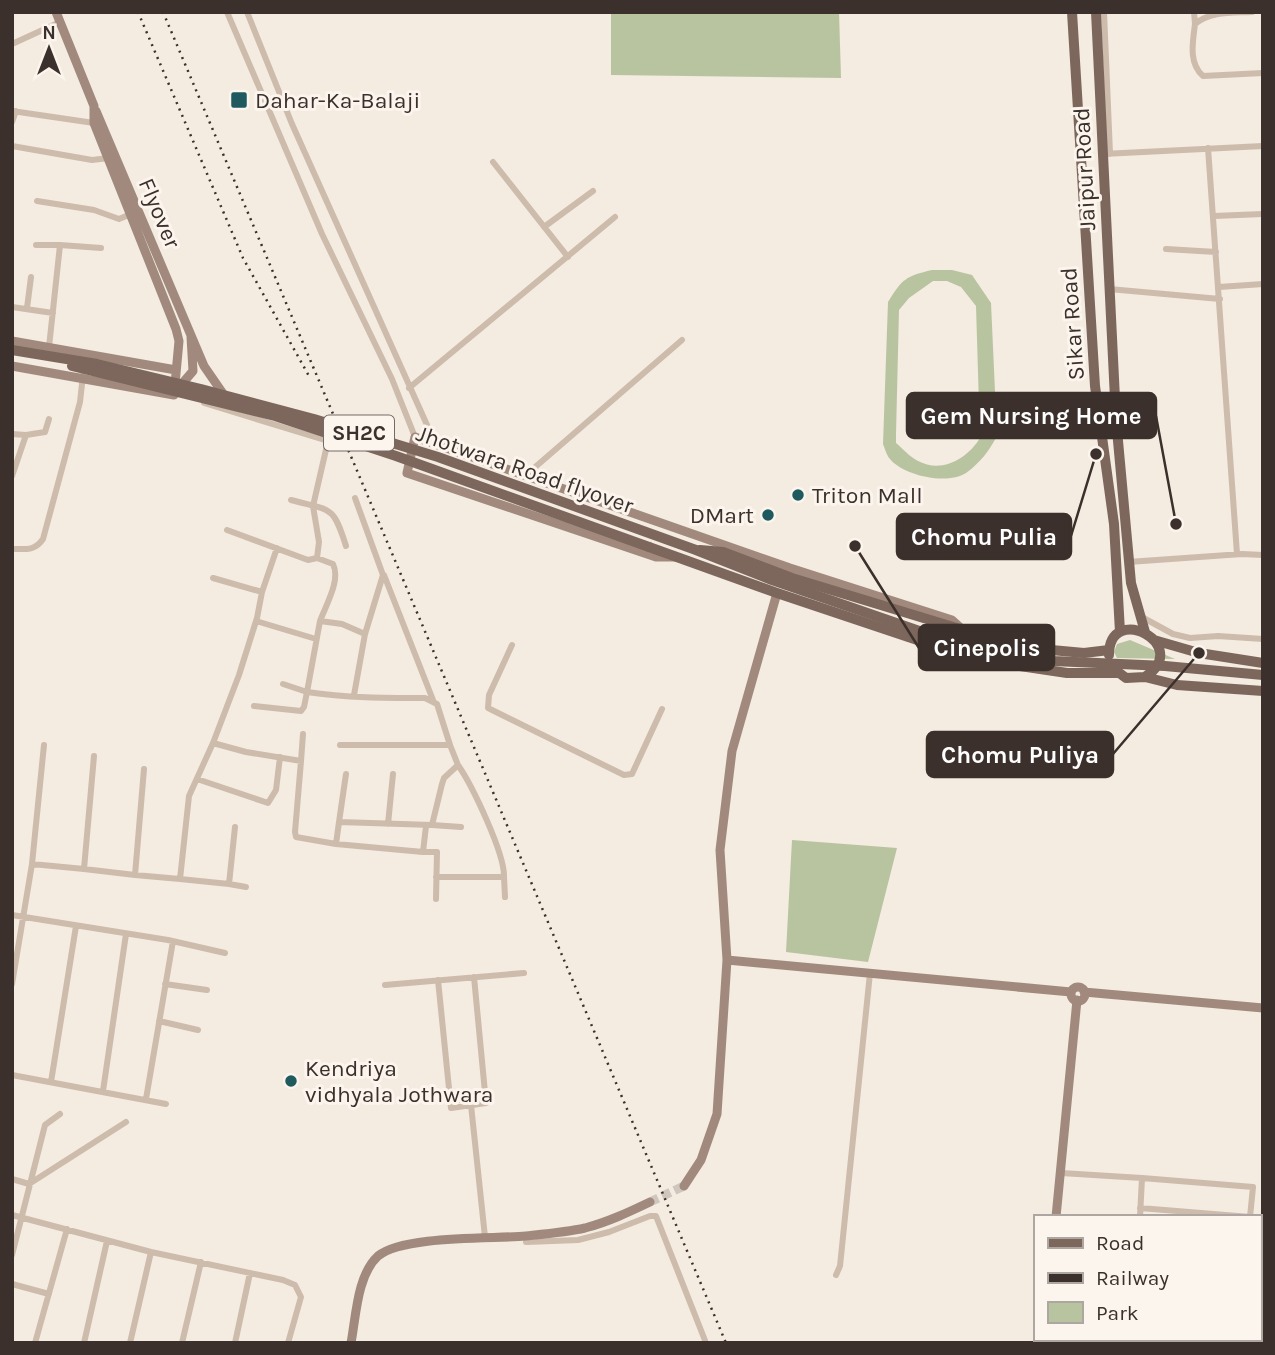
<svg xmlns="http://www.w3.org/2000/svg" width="1275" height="1355" viewBox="0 0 1275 1355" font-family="Karla,sans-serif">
  <rect width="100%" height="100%" fill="#f4ebe1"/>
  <path fill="#b8c4a0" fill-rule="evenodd" d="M611,12H839L841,78L611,75Z
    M932,270H952L972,275L991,303L997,436C989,451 980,463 966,473C947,485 904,476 890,459C887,456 885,449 883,444L888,302C902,279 906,276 932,270ZM933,281H947L961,287L976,306L980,438C968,458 942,474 918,461C910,457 903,449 896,443V434L899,310L909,298Z
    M1130,640L1175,659L1117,658L1114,652L1117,644Z
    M792,840L897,848L868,962L786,952Z"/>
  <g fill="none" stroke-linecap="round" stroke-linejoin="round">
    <path stroke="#cfc6bd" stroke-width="9" stroke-dasharray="9 4.5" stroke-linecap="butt" d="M650,1202L684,1186"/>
    <path stroke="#cdbbac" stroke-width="6" d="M227,12L322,234L392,379L415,437
      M247,12L292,124L436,445
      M1104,12L1110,154
      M1194,12L1195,24
      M1252,12C1232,13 1210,11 1195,24C1193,41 1188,63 1203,76L1263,73
      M12,44L60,22
      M12,111L94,123
      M12,122L16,111
      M12,146L92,160L109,158
      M1208,148L1237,554
      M1103,154L1263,146
      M493,162L568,257
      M37,201L94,210L119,219L131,214
      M1214,216L1263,214
      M544,227L593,191
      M36,245H60
      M1166,249L1216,252
      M1219,287L1263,284
      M1109,289L1220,299
      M12,307L53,313
      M27,308L31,277
      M49,347L60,245L101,248
      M409,388L615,217
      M204,403L328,441L313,506L319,542L317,558L308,560L227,530
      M12,434L26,435
      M526,475L682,340
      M12,476L26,435L45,432L49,419
      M291,500C332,511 333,505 346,546
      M12,549C26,549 35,551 43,539L80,402L83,375
      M317,558L333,564C341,580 326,605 320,621L342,624L365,634
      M1128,562L1242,554L1263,555
      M384,575L433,700
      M213,578L262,592L277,548
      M1140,616L1173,634L1190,638L1218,636L1263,639
      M256,621L316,639
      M320,621L307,692C346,698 386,698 425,698L437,704L450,745H340
      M512,645L489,695L488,708L624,775L632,774L662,709
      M354,695L365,634L383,575L355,498
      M254,706L301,711L304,707L307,692L283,684
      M213,743L246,752L301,761L303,734
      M94,756L84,869L135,875
      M301,761L295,832L296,837L336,844L339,822
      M144,769L135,875L180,879
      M346,774L339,822L432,825L442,784L444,778L458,765L450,745
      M197,779L268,803L276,790L280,757
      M388,824L393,774
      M432,825L461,827
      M235,827L229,884L180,879L189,796L213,743L239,675L257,618L262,592
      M336,844L423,852L426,826
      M423,852H437L436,899
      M32,864L84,869
      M436,877H504C505,854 472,785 458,765
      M504,877L505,897
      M229,884L246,887
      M12,915L168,940L225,953
      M438,980L451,1108L486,1103L474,977
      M12,984L32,864L44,745
      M165,984L207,990
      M385,985L524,973
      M159,1021L198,1030
      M12,1075L166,1104
      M51,1082L76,926
      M103,1091L126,934
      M450,1095L471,1105L485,1237
      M146,1099L173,941
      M1061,1173L1142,1178L1140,1217
      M1142,1178L1253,1187L1250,1217
      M12,1179L29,1184L126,1122
      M1140,1208L1250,1217
      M12,1215L151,1252L283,1280L295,1285L301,1297L288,1343
      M526,1242L578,1240L609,1232L650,1216H656L706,1343
      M12,1255L45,1125L60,1114
      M836,1275L840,1266L870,973
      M12,1284L49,1294
      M35,1343L67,1229
      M84,1343L107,1241
      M130,1343L151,1252
      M182,1343L201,1262
      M235,1343L250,1273"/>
    <path stroke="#a18a7d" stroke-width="9" d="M96,111L204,366L224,395
      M12,341L176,370
      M12,366L174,395L179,341L176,329L94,123V106L56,12
      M181,385L193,371L191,337
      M675,557H656L407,473L415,437L790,568L952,620L962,629
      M727,960L720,850L732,751L777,593
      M1071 994a7 7 0 1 1 14 0a7 7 0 1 1-14 0Z
      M1084,992L1263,1008
      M684,1186L701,1160L717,1114L727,960L1071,992
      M1056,1217L1077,1000
      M351,1343C356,1317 357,1275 378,1256C403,1235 493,1239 526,1236C545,1234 567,1232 585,1228C608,1222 629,1212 650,1202
      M1042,1343V1339"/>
    <path stroke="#7d675c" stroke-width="10" d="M1072,12L1095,386L1114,524L1120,632
      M1096,12L1116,419L1131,583L1145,632
      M649,547L777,593L974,659L1067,673H1118
      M700,550L723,552L792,578L1019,647L1084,653L1109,650
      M1154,640L1199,653L1263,663
      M1109,655C1109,601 1194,645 1145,677
      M1114,669L1126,678L1145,677L1177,685L1263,691"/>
    <path stroke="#3b302b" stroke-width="2.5" stroke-dasharray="2 5" stroke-linecap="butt" d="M138,12L243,258L309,376
      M163,12L726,1343"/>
    <path stroke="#7d675c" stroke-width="10" d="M12,350L97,364L201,389L314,419L438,457L696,550L772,580L954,643L988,652L1053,661L1165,666L1263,675
      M72,366L275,416L396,456L649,547"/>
  </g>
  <g fill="#1f5a5e" stroke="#fbf5ee" stroke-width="2.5">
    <rect x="230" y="91" width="18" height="18" rx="3.5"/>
    <circle cx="798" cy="495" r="7"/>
    <circle cx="768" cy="515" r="7"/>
    <circle cx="291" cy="1081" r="7"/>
  </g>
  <g text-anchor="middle" stroke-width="6" stroke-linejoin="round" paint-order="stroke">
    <rect fill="#fbf5ee" stroke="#756b66" stroke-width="2" x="324" y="415.5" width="70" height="35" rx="5"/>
    <g font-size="21" font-weight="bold" fill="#3b302b">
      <text x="359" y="440">SH2C</text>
    </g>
    <g font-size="23" fill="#3b302b" stroke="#fbf5ee" text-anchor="start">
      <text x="255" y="108">Dahar-Ka-Balaji</text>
      <text x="812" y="503">Triton Mall</text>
      <text x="754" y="523" text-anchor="end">DMart</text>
      <text x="305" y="1076">Kendriya<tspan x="305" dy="26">vidhyala Jothwara</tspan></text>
    </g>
    <g font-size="23" fill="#3b302b" stroke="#fbf5ee">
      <text transform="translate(1084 169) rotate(-93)" y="8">Jaipur Road</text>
      <text transform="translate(160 213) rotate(67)" y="8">Flyover</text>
      <text transform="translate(1072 324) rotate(-94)" y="8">Sikar Road</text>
      <text transform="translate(525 469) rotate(19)" y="8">Jhotwara Road flyover</text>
    </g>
  </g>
  <path fill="none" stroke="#3b302b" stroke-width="2.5" d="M1176 524L1156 416M1096 454L1071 536M855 546L919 648M1199 653L1113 754"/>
  <g fill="#3b302b" stroke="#fbf5ee" stroke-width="2.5">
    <circle cx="1176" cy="524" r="7"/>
    <circle cx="1096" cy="454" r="7"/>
    <circle cx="855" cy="546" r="7"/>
    <circle cx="1199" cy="653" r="7"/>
  </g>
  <g fill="#3b302b" stroke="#3b302b" stroke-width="2.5">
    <rect x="907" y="393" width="249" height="45" rx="7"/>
    <rect x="897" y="514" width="174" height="45" rx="7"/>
    <rect x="919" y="625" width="135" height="45" rx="7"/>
    <rect x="927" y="732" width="186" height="45" rx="7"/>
  </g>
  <g font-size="24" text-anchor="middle" font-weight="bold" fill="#fff">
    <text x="1031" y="424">Gem Nursing Home</text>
    <text x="984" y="545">Chomu Pulia</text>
    <text x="987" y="656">Cinepolis</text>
    <text x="1020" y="763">Chomu Puliya</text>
  </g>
  <rect width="1275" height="1355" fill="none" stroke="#3b302b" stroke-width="28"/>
  <rect x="1034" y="1215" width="228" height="126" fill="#fbf5ee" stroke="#aea6a0" stroke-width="2"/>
  <rect x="1048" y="1238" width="35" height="10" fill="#7d675c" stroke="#aea6a0" stroke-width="2"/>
  <text x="1096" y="1250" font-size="21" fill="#3b302b">Road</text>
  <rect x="1048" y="1273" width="35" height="10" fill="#3b302b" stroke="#aea6a0" stroke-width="2"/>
  <text x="1096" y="1285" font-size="21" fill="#3b302b">Railway</text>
  <rect x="1048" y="1302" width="35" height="21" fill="#b8c4a0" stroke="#aea6a0" stroke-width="2"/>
  <text x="1096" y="1320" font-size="21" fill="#3b302b">Park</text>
  <g transform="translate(49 49)" stroke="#fbf5ee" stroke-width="5" paint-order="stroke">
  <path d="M0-5L12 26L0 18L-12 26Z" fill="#3b302b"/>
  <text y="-10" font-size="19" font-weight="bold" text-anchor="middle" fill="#3b302b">N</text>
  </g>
</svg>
